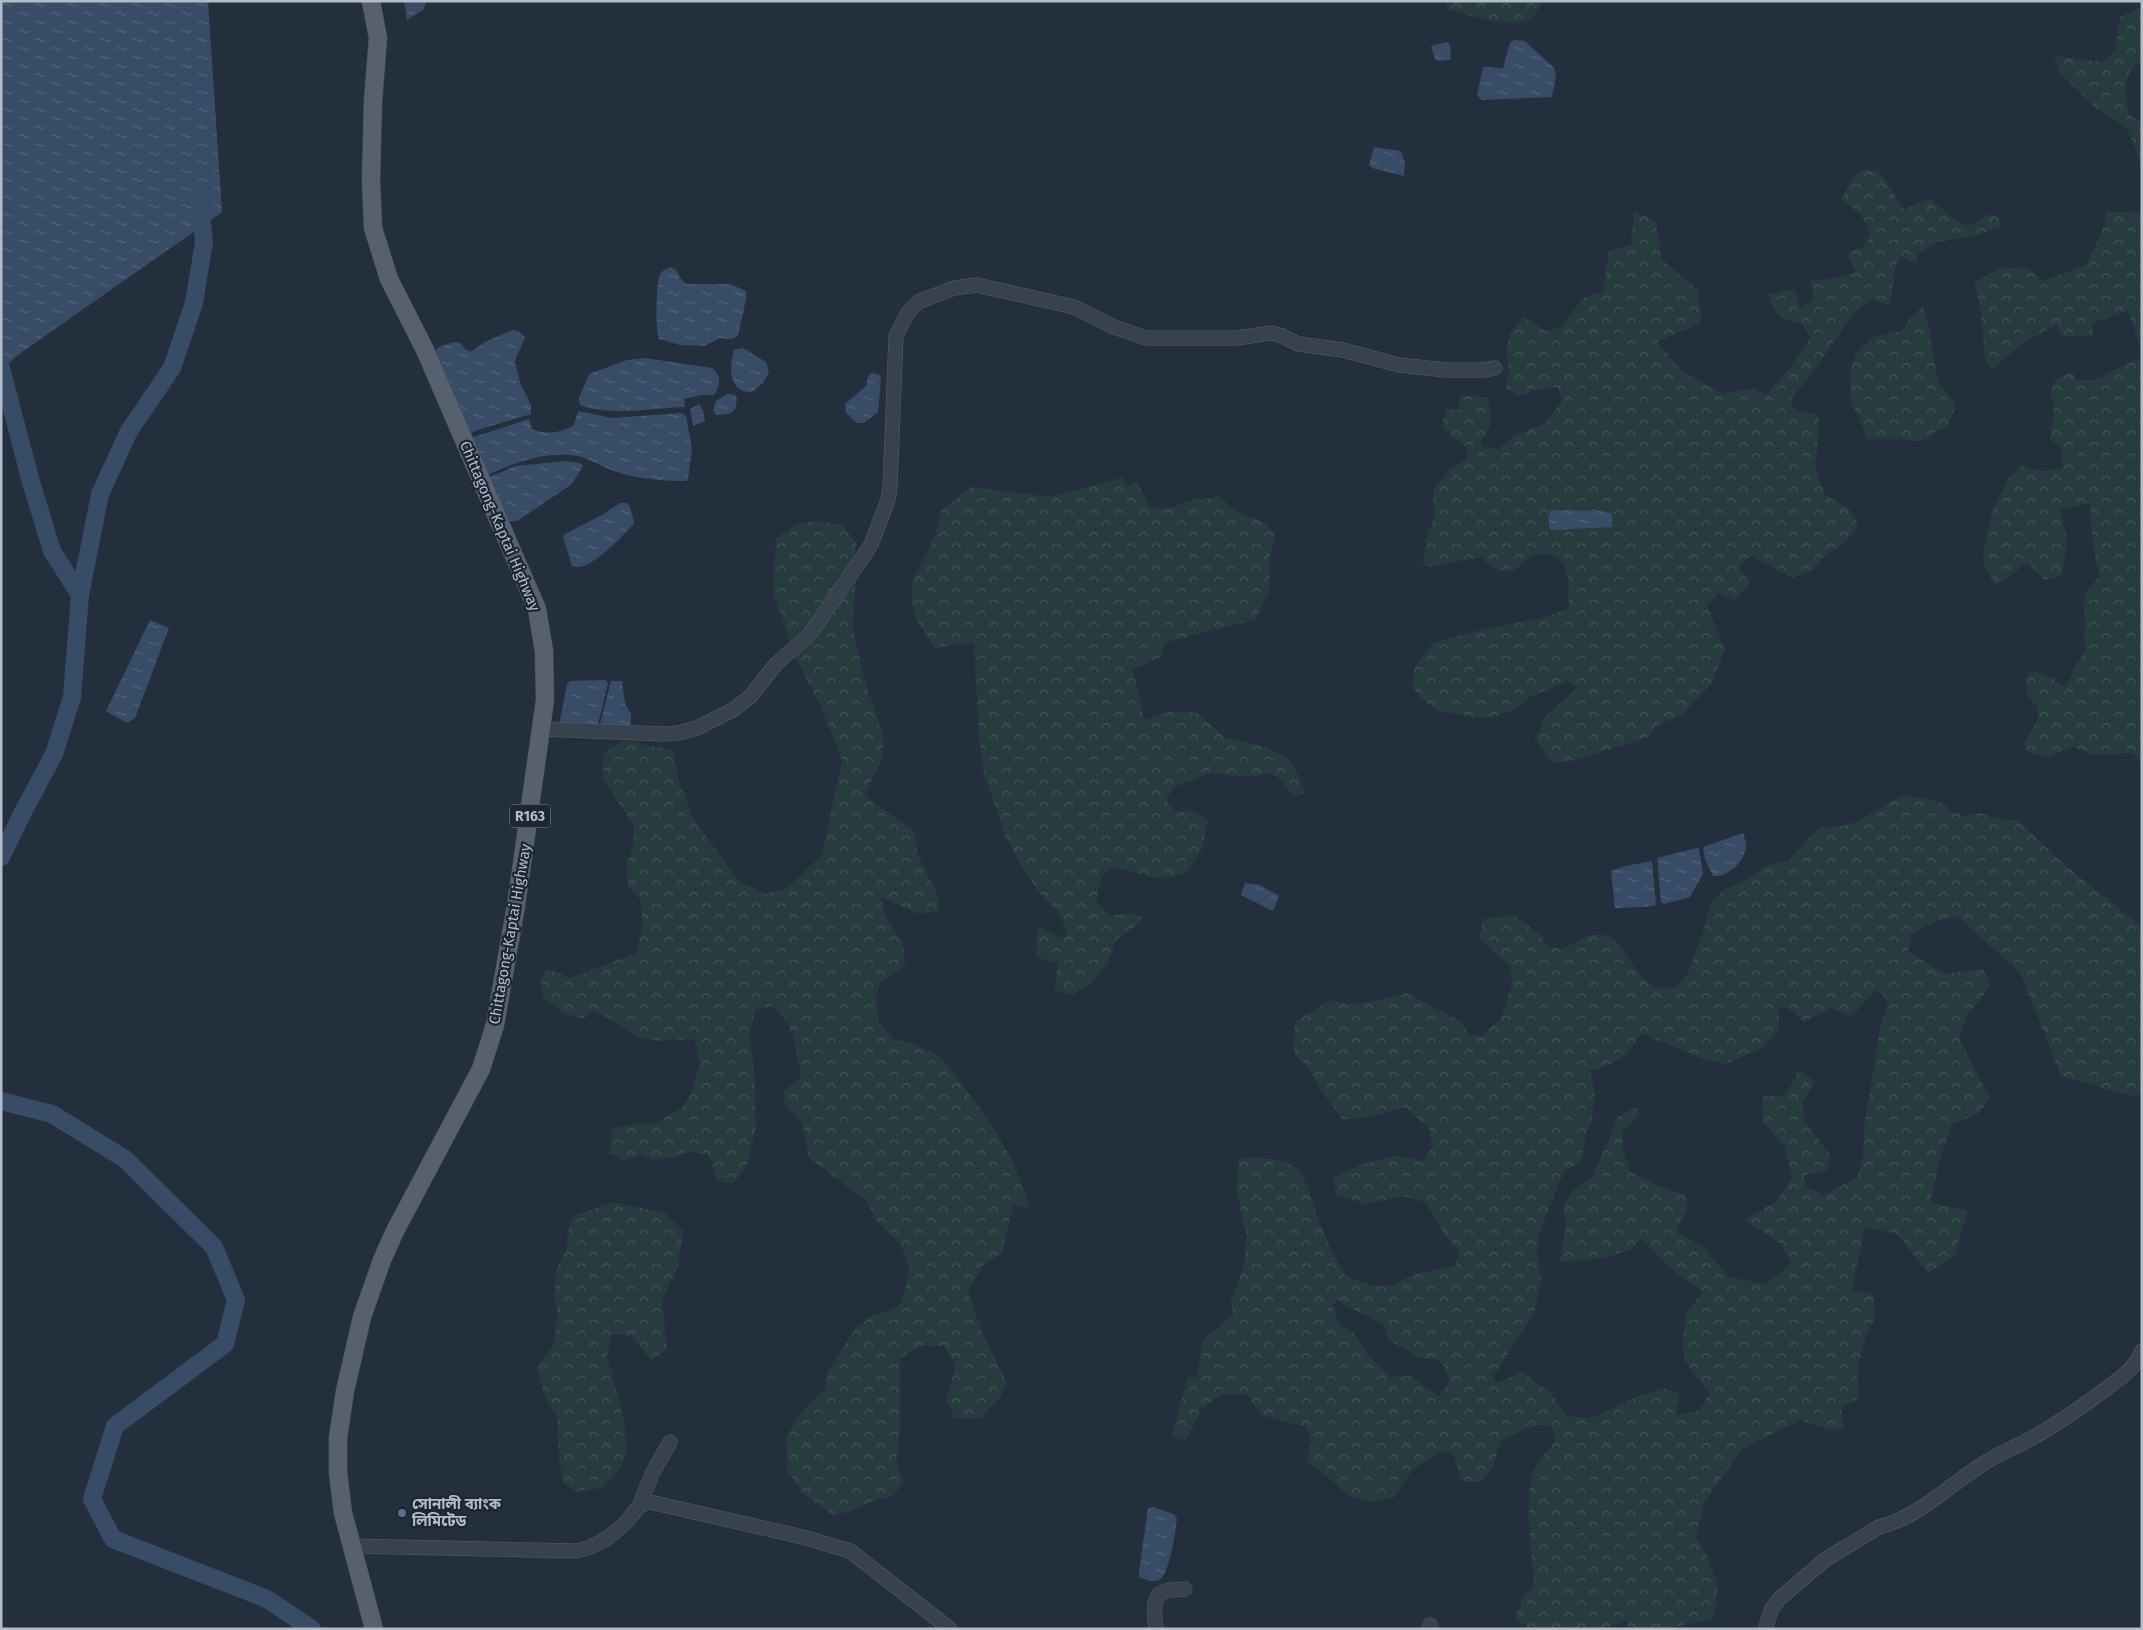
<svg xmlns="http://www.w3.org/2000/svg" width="2143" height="1630" viewBox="0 0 2143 1630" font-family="'Fira Sans','Noto Sans Bengali',sans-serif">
  <defs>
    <pattern id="forest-crowns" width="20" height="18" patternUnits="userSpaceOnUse" patternTransform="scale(1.25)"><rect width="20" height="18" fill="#263c3f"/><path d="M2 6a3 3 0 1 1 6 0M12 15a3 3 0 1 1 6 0" fill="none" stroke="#435659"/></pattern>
    <pattern id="water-ripples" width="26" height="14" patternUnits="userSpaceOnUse" patternTransform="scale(1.25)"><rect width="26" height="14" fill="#394c67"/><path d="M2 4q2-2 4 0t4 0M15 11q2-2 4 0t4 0" fill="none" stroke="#53647b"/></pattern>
  </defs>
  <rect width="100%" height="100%" fill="#242f3e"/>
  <path fill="url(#forest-crowns)" fill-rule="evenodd" d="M1444,1H1543C1539,7 1535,17 1529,20C1513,30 1465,14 1448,9Z
    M2141,7L2142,62C2121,69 2127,97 2128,114L2142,123V172L2137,153L2127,128L2096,108L2061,74L2054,56L2101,62L2115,51L2120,17Z
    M1864,169L1879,172L1904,209L1930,199L1958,222L1968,226L1989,214L1999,217L2001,227L1978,235L1937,242L1918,254L1916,263L1901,256L1896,265L1890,305L1872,299C1848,315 1837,338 1821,361C1811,375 1800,388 1790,401L1796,411L1818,415L1819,433L1815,467L1825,495L1849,509L1858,525L1845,543L1823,557L1815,569L1792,578L1751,556L1738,566L1750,584L1734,600L1719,593L1707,606L1725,649L1712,683L1682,715L1657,725L1648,737L1576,760L1552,763L1535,739L1544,718L1577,688L1568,681L1530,697L1512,711L1492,717H1475L1438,711L1420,698L1412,687L1414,668L1433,643L1488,628L1534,620L1569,609L1568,580L1564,565L1557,557L1546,553L1531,556L1515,570L1496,571L1481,557L1428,567L1423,565L1426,540L1434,517L1433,490L1451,469L1466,460L1468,448L1453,437L1442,425L1446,409L1459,410L1461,395L1489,398L1490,426L1480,442L1483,447L1499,449L1515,435L1546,423L1562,400L1558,387L1535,390L1518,396L1506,388L1509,370L1507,347L1510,333L1523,317L1546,331L1561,327L1583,298L1603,292L1609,251L1631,245L1634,212L1648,217L1656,223L1662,260L1698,290L1701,323L1657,342L1684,373L1721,393L1753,389L1766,395L1789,369L1810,338L1802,323C1779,320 1777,316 1768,295L1794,289L1801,307L1814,299L1811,281L1837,278L1856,272L1846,253L1864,247L1870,235C1866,217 1856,210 1841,200L1852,179Z
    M2142,210V352L2128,311L2092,323L2093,336H2062L2057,325L2027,340L1992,369L1985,361L1981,309L1974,283L1998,269L2027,268L2043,281L2086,265L2102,231L2107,211L2140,213Z
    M1922,307L1928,323L1938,381L1956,404L1948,427C1936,430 1934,434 1924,439C1912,445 1909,438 1898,439C1887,439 1878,440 1867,438L1851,400L1850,377L1855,354L1873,337L1902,331L1911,317Z
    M2142,357V762L2132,753L2093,755L2073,747L2048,757L2027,752L2024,743L2038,720L2037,706L2028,696L2025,679L2032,670L2054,679L2059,685L2066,687L2075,666L2085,651L2084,594L2099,577L2093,544L2090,503L2061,509L2067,542L2062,576L2045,580L2029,564L2021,565L2016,572L1995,585L1983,563L1986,537L1992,512L2007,481L2022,465L2039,471L2062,469V449L2050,439L2054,405L2050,392L2056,379L2073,372L2076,380H2094Z
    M1123,477L1127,486L1137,482L1151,509L1171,508L1197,498L1203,500L1218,496L1239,513L1264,522L1276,535L1270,556L1269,592L1255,620L1215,629L1164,643L1162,657L1133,669L1144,720L1173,711L1198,713L1224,737L1263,746L1288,758L1299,776L1305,793L1293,796L1278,777L1267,773L1252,777L1209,773L1174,787L1166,800L1175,811H1191L1208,820L1202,849L1186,873C1179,874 1170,878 1163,878C1129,877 1099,845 1097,904L1111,916L1132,913L1142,917L1138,924L1115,941L1107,965L1089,985L1073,995L1054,990L1058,963L1036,957L1037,931L1041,928L1062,938L1068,934L1058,912L1040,894L1023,869L1005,835L984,774L979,737L974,643C964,642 947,647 935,648L916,619L912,605V582L934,538L941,511L971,487L1051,497Z
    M814,521L843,525L856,543L855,598L852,625L865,681L884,738L882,760L864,795L915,832L917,853L939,898V911L919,914L881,897L885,916L903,943L905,966L879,984L876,998L878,1020L893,1039L914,1044L941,1057L993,1126L1013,1162L1030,1208L1013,1205L1002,1253L984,1264L968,1292L982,1332L1007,1383L1000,1398L981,1418H955L946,1400L956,1365L944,1346H919L900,1358V1431L896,1462L904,1482L893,1496L879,1499L848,1512L832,1515L805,1495L788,1472L786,1437L802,1412L825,1389L829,1369L855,1329L873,1315L892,1310L902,1302L910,1267L900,1244L876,1220L867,1201L809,1158L802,1123L784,1104V1091L801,1077C797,1052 795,1022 772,1006L755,1010L750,1032L755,1086L756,1127L747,1164L734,1183L718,1182L708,1154L687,1152L670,1158L653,1159L641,1154L623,1160L609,1153L613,1128L640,1123L652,1125L683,1107L693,1089L700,1064L695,1039L658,1041L636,1037L615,1022L594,1010L583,1019L562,1012L543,998L540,979L547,969L571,978L636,953L643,924L640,899L628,887L627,864L634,843L633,825L603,779L604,752L626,740L648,746L674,750L677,776L694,820L740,882L766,894L787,888L822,855L842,760L821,707L795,656L773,592L776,538L796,525Z
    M1901,796L1930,799L1947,806V811L1965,816L1980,813L2006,820L2019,821L2059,860L2142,927V1093L2131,1096L2061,1076L2020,973L1957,916L1934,922L1912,934L1908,951L1945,974L1983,969L1990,987L1968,1014L1959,1039L1990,1098L1978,1114L1952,1124L1941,1155L1930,1202L1968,1211L1954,1257L1928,1273L1897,1234L1865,1227L1852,1290L1874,1294L1875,1319L1867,1332L1857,1370L1859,1398L1841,1407L1844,1429L1830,1430L1800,1420L1742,1449L1704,1503L1696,1538L1707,1555L1718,1588L1713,1619L1663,1629H1629L1626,1620L1604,1629H1530L1515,1618L1524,1594L1535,1587C1531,1560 1525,1502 1532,1476C1536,1464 1548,1451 1555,1440L1551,1426C1532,1422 1517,1433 1500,1441L1493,1467L1480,1482H1463L1453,1455L1442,1451L1412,1470L1394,1498L1373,1501L1348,1496L1333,1481L1307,1462L1311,1440L1306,1426L1289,1423L1262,1415L1246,1394H1224L1202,1408L1186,1441L1172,1436L1187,1379L1197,1377L1201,1347L1204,1339L1234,1314L1230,1302L1244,1266L1247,1234L1243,1223L1237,1189L1239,1159C1255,1157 1282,1157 1296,1168C1308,1178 1315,1213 1322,1228C1328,1244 1337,1260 1345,1276L1374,1286H1391L1413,1275L1455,1266L1460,1252L1444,1234L1426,1203L1404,1196L1367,1204L1336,1195L1333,1178L1360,1165L1394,1156L1425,1160L1432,1147L1430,1130L1406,1107L1375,1116L1343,1120L1322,1092L1308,1067L1294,1054L1295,1022L1331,1000C1354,1009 1383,999 1406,993L1461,1021L1469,1035L1482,1036L1501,1018L1512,985L1510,965C1497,958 1492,946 1479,939L1483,919L1515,916L1539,934L1547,945L1561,950C1570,947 1576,940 1585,937C1626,922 1625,975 1657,987C1662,989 1670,988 1676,988L1687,975L1702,936L1711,902L1725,889L1745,881L1768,865L1788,861L1819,828L1841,826L1859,821ZM1875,991L1883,994L1888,1006L1880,1028L1864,1129L1863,1157L1857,1177L1825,1195L1806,1187L1804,1175L1826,1171L1830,1155L1805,1121L1802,1103L1815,1082L1799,1070L1785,1096H1762L1763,1122L1785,1147L1792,1178L1777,1201L1745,1220L1782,1245L1791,1264L1765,1284L1729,1277L1704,1248L1676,1230L1688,1207L1685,1195L1661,1187L1630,1172L1623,1149L1622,1132L1640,1115L1636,1107L1617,1118L1593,1177L1573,1190L1563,1206L1566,1226L1560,1262L1602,1258L1630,1250L1641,1239L1680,1277L1703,1292L1685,1314L1683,1346L1685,1361L1710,1394L1699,1410L1676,1416L1677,1404L1680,1393L1663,1388L1639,1396L1592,1418L1566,1416L1551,1393L1522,1372L1497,1383L1493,1376L1534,1314L1541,1279L1537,1255L1538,1237L1563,1172L1582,1161L1585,1137L1592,1120L1595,1091L1590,1071C1618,1063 1626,1058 1641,1033L1701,1058L1725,1064L1763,1048L1778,1030L1779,1016L1776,1007L1789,1008L1804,1022L1831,1008L1852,1016ZM1338,1299L1345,1305L1383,1324L1389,1340L1420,1358L1436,1359L1444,1366L1449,1382L1440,1396L1427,1389L1412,1376L1390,1377L1368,1355L1356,1335L1339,1324L1332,1306Z
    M613,1202L665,1213L683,1231L678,1267L662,1300L667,1349L651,1360L631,1335H612L607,1355L625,1425L626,1454L620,1469L601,1488L576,1492L563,1482L559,1458L557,1416L545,1397L537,1366L553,1346L558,1314L554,1294L557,1269L566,1250L569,1227L574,1216Z"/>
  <path fill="url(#water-ripples)" d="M1,1H208L222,212L22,352L1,370Z
    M404,1H426L424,9L407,20Z
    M1514,40L1525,41L1554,68L1556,76L1552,97L1482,100L1477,95L1483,67L1503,68L1510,43Z
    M1447,42L1450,44L1451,60L1436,61L1431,46Z
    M1374,147L1401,151L1405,164L1404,176L1372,168L1369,165Z
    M670,267L675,269L681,279L686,284H730L746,291V299L738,336L732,339L720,338L704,346L680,345L659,339C655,329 656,282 660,274C663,270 667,269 670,267Z
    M512,330L519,331L525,338L516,357L515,363L521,385L531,405V414L468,433L434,357L437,348L453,342L461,343L465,349L470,352L487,341Z
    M743,348L766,362L769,372L763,383L752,392C728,393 729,366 734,350Z
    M645,358L712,368C721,374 721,386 714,395H701L684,399L685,407C650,408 613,417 580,405L579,398L589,374L627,360Z
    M871,373L878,374L881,377L878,412L864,423H857L846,413L845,404L866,386L868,376Z
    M727,394H734L737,399L735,410L729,414L716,415L713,410L716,401Z
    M699,404L703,410L705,421L693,426L690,409Z
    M578,411L612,418L682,413L686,416L692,449L688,479L686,481C661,481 637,479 614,471C602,467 590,459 578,456C547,451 515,462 488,475L471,438L529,419L532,429C546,435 561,433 574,425Z
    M567,461L580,463L583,466L572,484L517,521H509L506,519L488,480L490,477L515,466Z
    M620,503H626L630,506L634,523L632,526C621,537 588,574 572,566L563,537L565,534L602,515Z
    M1552,510L1602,511L1612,514V527L1552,530L1549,528V513Z
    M150,620L169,628L135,718L127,723L106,711Z
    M605,680L608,683L598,724L596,726L562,723L560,721L567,684L570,681Z
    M611,681H622L625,704L631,714V725L621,726L600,724Z
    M1743,833C1744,837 1746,842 1746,846C1746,860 1728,878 1713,876L1705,859L1703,847Z
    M1697,848L1699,849L1703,874L1690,897L1664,904L1661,902L1657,858Z
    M1652,861L1656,905L1645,907L1615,908L1611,871L1626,866Z
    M1245,883L1260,885L1279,896L1273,911L1241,895Z
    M1153,1507L1174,1514L1177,1519C1175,1532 1170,1574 1159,1580C1153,1583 1144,1579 1139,1577V1573L1148,1508Z"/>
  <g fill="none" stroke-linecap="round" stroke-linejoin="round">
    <path stroke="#394c67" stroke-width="18" d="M1,368L31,482L52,551L80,595
      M1,857L22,814L54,754L72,697L80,595L100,494L129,431L172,368L194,303L204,242L200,204
      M1,1101L52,1114L125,1159L214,1247L236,1300L225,1344L115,1426L92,1499L113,1539L267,1599L312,1629"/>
    <g stroke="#565f6c" stroke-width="15">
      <path id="minor" d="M541,729L664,734L678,733L697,728L733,710L750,697L776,664L810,634L871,545L888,500L890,488L896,336L907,314L918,302L954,288L977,285L1074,307L1114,327L1146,338H1237L1271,333L1280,335L1298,344L1343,350L1399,365L1446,370H1483L1495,368
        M639,1506L653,1472L670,1442
        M352,1546L577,1551C597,1547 613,1536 627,1521C634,1513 638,1503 650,1502L803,1537L850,1551L950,1629
        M1156,1629C1155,1619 1151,1600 1161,1593C1166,1589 1179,1590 1185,1589
        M1429,1629L1430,1625
        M1765,1629L1772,1608L1779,1599L1826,1559L1879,1527C1920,1517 1951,1483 1986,1462C1998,1454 2011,1449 2023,1443C2051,1428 2078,1410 2103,1391C2119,1379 2134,1370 2142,1351"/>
    </g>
    <g stroke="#414a57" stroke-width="19">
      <path id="major" d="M371,1L378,38L373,101L371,179L373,228L389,279L425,350L537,609L544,651L545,700L516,906L495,1025L481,1069L395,1231L382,1260L362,1317L345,1391L338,1438V1472L343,1513L374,1629"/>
    </g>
    <use href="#minor" stroke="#38414e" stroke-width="14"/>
    <use href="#major" stroke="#56606e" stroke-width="18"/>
  </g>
  <circle fill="#5c6f8a" stroke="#1d2633" stroke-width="2" cx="402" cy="1513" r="5"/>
  <g text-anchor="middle" stroke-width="4.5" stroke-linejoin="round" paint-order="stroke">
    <rect fill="#1d2633" stroke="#878f9c" stroke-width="1" x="510" y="804.5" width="40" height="23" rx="4"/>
    <g font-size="14" font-weight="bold" fill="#b4bcc9">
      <text x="530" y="821">R163</text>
    </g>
    <g font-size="15" fill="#b4bcc9" stroke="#1d2633">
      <text transform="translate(500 526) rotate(67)" y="5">Chittagong-Kaptai Highway</text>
      <text transform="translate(510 934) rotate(-80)" y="5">Chittagong-Kaptai Highway</text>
    </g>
    <g font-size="15" font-weight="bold" fill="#b4bcc9" stroke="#1d2633" text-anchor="start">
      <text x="412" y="1509">সোনালী ব্যাংক<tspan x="412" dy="17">লিমিটেড</tspan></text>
    </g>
  </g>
  <rect width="2143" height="1630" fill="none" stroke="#b4bcc9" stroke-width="5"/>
</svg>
